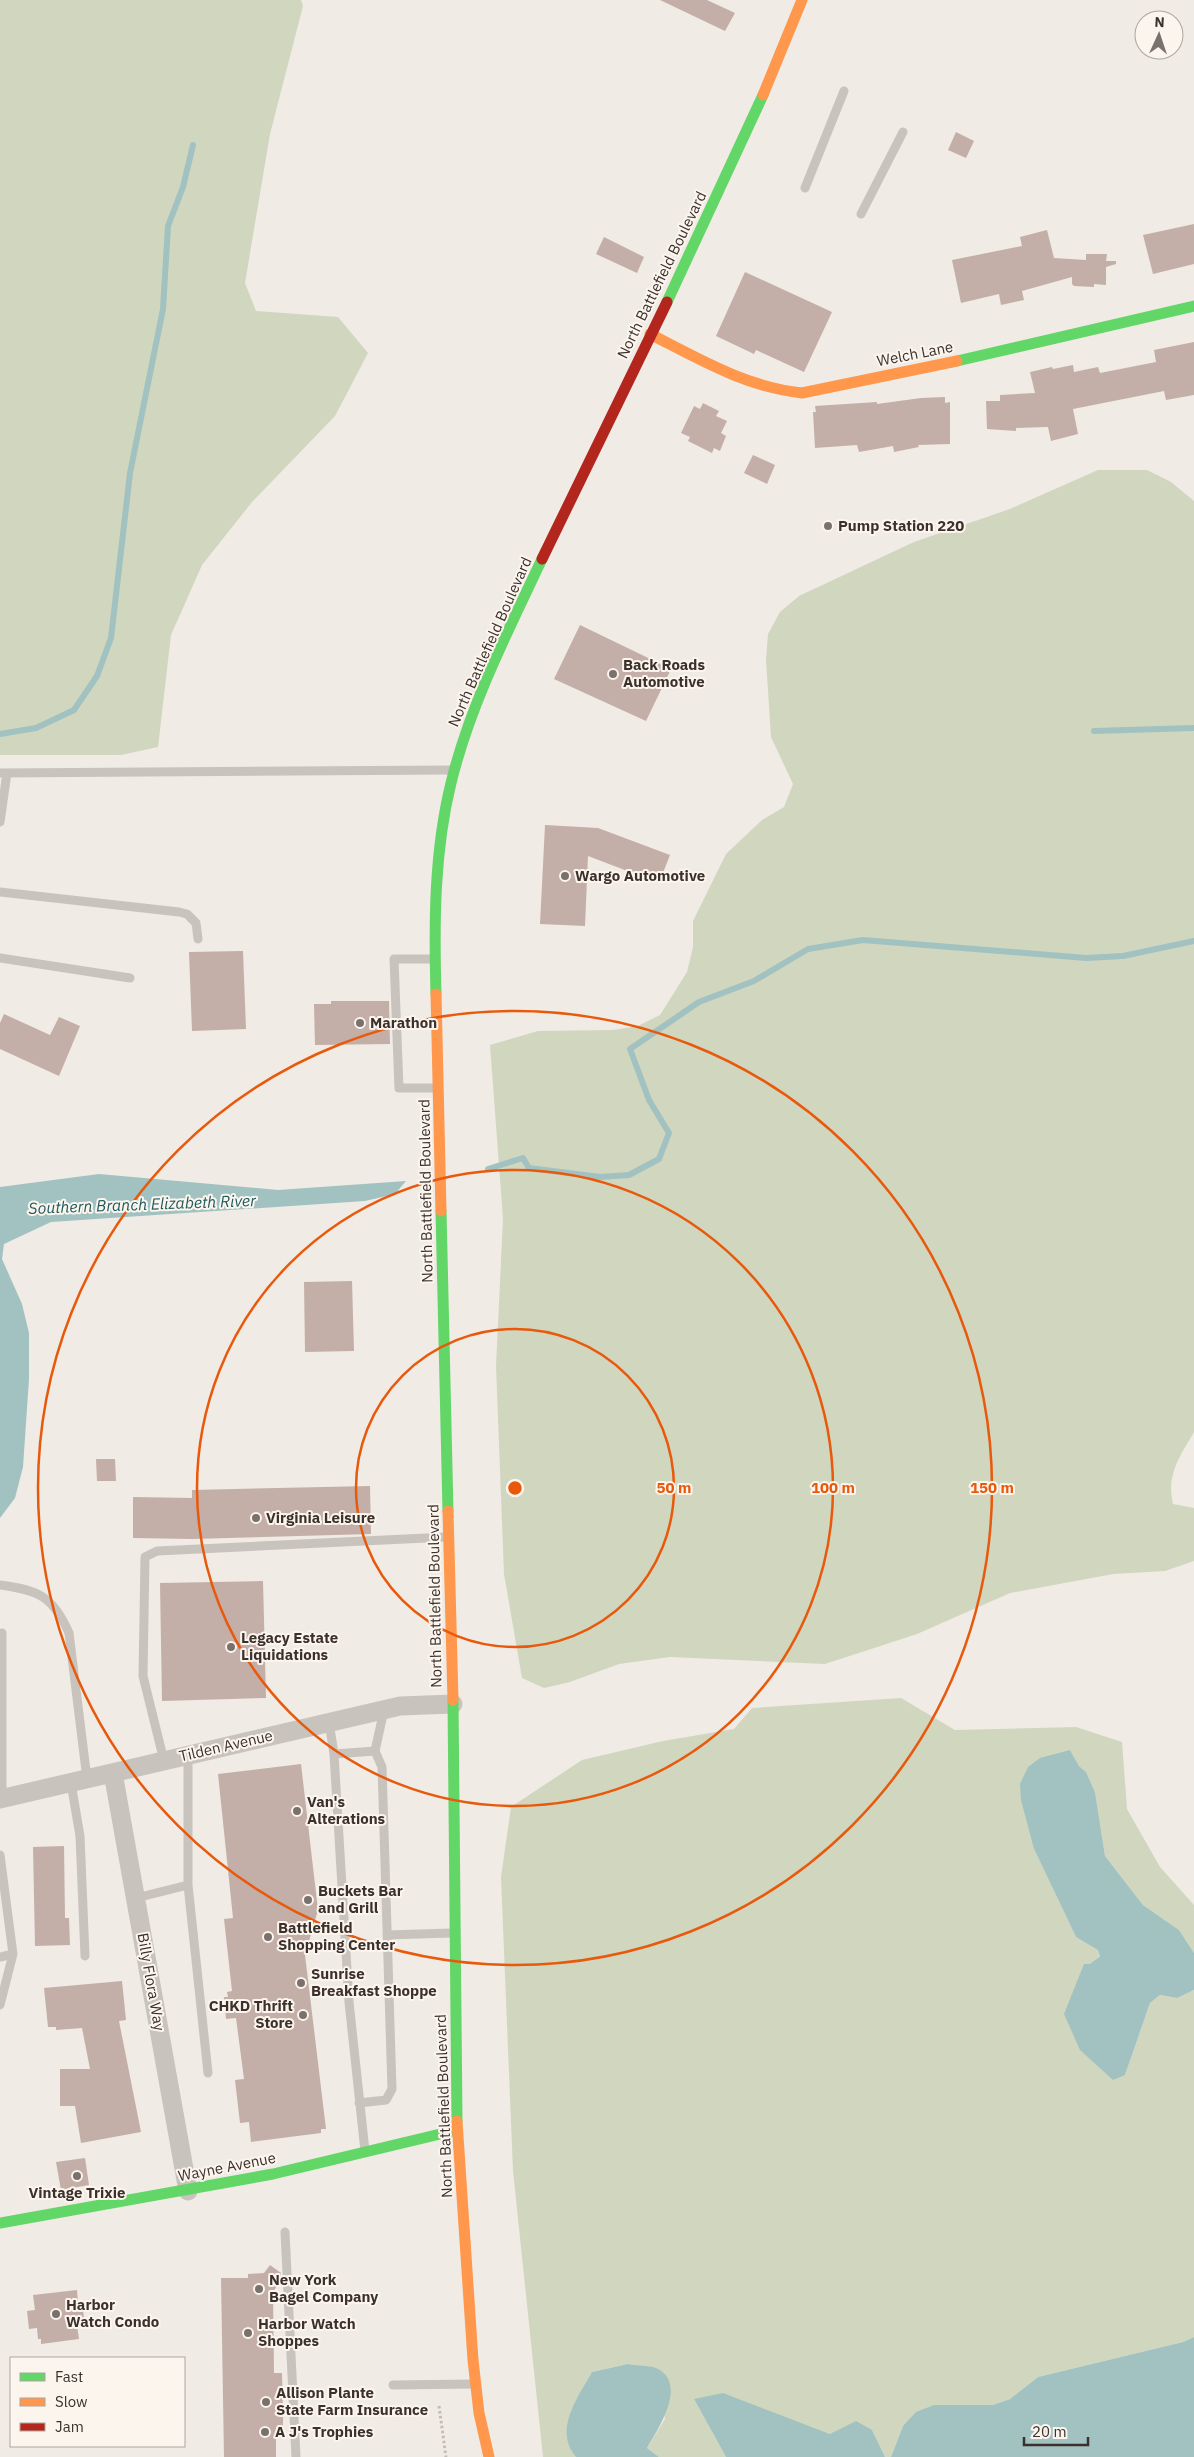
<svg xmlns="http://www.w3.org/2000/svg" width="1194" height="2457" viewBox="0 0 1194 2457" font-family="'IBM Plex Sans',sans-serif">
  <rect width="100%" height="100%" fill="#f0ebe5"/>
  <path fill="#d1d6bf" d="M0,0H301L303,6L270,134L245,283L256,311L338,317L368,353L335,416L252,502L202,565L171,635L158,747L121,755H0Z
    M1098,470H1147L1171,482L1194,501V1432C1180,1456 1166,1475 1173,1504L1194,1508V1561L1165,1571L1113,1574L1010,1593L917,1634L825,1664L670,1657L619,1664L570,1682L544,1688L522,1678L504,1574L496,1366L503,1219L490,1045L538,1031L613,1030L638,1026L660,1015L687,972L693,947V921L726,854L762,820L784,807L793,784L771,737L766,660L768,634L780,612L799,596L914,542L1010,509Z
    M901,1698L955,1730L1076,1727L1122,1742L1127,1809L1160,1867L1194,1905V1953L1179,1930L1143,1905L1105,1856L1095,1792L1086,1772L1079,1766L1070,1750L1034,1849L1076,1937L1098,1949L1100,1955L1090,1965L1125,2075L1150,2003L1160,1995L1177,1998L1194,1990V2337L1183,2342L1038,2377L1010,2399L993,2405H934L903,2426L891,2457H885L872,2430L830,2434L795,2421L694,2399L726,2457H659L647,2448L665,2419L656,2368L628,2364L592,2372C578,2397 554,2430 576,2457H543L513,2171L501,1877L511,1807L582,1760L663,1741L734,1729L752,1708Z"/>
  <path fill="#a1c2c1" d="M99,1174L278,1190L406,1181L395,1194L365,1201L51,1222L4,1244L2,1259L22,1304L29,1333V1379L23,1467L15,1498L0,1518V1187Z
    M1070,1750L1079,1766L1086,1772L1095,1792L1105,1856L1143,1905L1179,1930L1194,1953V1990L1177,1998L1160,1995L1150,2003L1125,2075L1113,2080L1080,2050L1064,2014L1084,1964H1090L1100,1956L1098,1950L1076,1937L1034,1849L1021,1800L1020,1784L1028,1767L1040,1758Z
    M1194,2337V2457H891L903,2426L916,2412L934,2405H993L1010,2399L1038,2377L1183,2342Z
    M628,2364C636,2366 648,2365 656,2368C689,2383 658,2429 647,2448L659,2457H576C553,2430 578,2397 592,2372Z
    M723,2393L830,2434L856,2421L872,2430L885,2457H726L694,2399Z"/>
  <g fill="none" stroke-linecap="round" stroke-linejoin="round">
    <path stroke="#a1c2c1" stroke-width="6" d="M1094,731L1194,728
      M0,734L36,728L74,710L97,676L111,638L130,473L163,309L168,226L183,187L193,145
      M488,1169L523,1158L529,1168L600,1177L629,1175L659,1159L669,1133L649,1100L630,1049L699,1002L754,981L808,949L863,940L1086,958L1123,956L1194,941"/>
  </g>
  <path fill="#c3afa7" d="M660,0H707L735,13L725,31Z
    M956,132L974,141L966,158L948,150Z
    M1194,224V264L1153,274L1143,235Z
    M1047,230L1054,258L1086,260V254H1107L1106,261H1116V264L1106,267V285L1094,284V287L1074,286L1072,284V277L1022,291L1024,300L1001,305L999,294L961,303L952,260L1022,246L1020,237Z
    M604,237L644,257L637,273L596,254Z
    M745,272L832,312L804,372L756,350L754,354L716,336Z
    M1194,342V395L1166,400L1164,391L1073,409L1078,434L1051,441L1048,427L1016,428V431L987,429L986,401H1000V395L1035,393L1030,372L1052,367L1053,369L1073,365L1074,372L1098,367L1100,373L1156,362L1154,350Z
    M945,397V403L950,402V444L918,445L919,447L894,452L893,446L859,452L857,445L815,448L813,412H816L815,406L877,402V404L921,398Z
    M703,403L719,411L716,416L727,421L721,433L726,436L720,451L714,448L712,453L688,441L690,437L681,433L694,406L700,409Z
    M753,455L775,465L767,484L744,473Z
    M580,625L671,669L646,721L554,679Z
    M545,825L598,828L670,855L659,883L588,856L585,926L540,924Z
    M243,951L246,1029L192,1031L189,952Z
    M331,1001H389L390,1044L315,1045L314,1004H331Z
    M4,1014L50,1035L59,1017L80,1026L59,1076L0,1049V1023Z
    M352,1281L354,1351L305,1352L304,1282Z
    M96,1459H115L116,1481H97Z
    M370,1486L371,1534L192,1539L133,1538V1497L192,1498V1490Z
    M263,1581L266,1698L162,1701L160,1583Z
    M301,1764L318,1910L305,1955L326,2129H321V2133L251,2142L249,2122L240,2123L235,2080L244,2079L236,2018L226,2019L224,1997H228L227,1992L232,1991L224,1919L233,1918L218,1774Z
    M64,1846L65,1918H69L70,1945L35,1946L33,1847Z
    M122,1981L126,2020L119,2021L141,2132L81,2143L75,2106H60V2069H90L82,2028L56,2030V2027H48L44,1988Z
    M85,2158L89,2185L61,2190L56,2162Z
    M270,2265L281,2273V2280L273,2292L274,2373H282L283,2410V2427H276V2457H224L221,2278H248V2274L264,2273Z
    M77,2290L78,2302L82,2301L84,2318H81V2324L77,2325L79,2339L41,2344V2339H38L37,2328L29,2329L27,2311L35,2310L33,2295Z"/>
  <g fill="none" stroke-linecap="round" stroke-linejoin="round">
    <path stroke="#c2bbb6" stroke-width="3" stroke-dasharray="2.5 2.5" stroke-linecap="butt" d="M439,2406L446,2457"/>
    <path stroke="#c9c3be" stroke-width="9" d="M805,188L844,91
      M861,214L903,132
      M0,773L451,770
      M0,822L7,773
      M0,892L179,912L187,914L196,923L198,939
      M0,958L130,978
      M432,959H394L399,1088H436
      M0,1585C38,1590 53,1596 69,1633L87,1779
      M2,1633V1799
      M329,1722L334,1754L349,2002L365,2151
      M375,1751L384,1710
      M334,1754L375,1751L382,1767L392,2089L386,2100L359,2103
      M164,1761L143,1676L145,1557L157,1551L447,1537
      M71,1783L80,1836L85,1956
      M0,1855L13,1954L0,2005
      M188,1885L208,2073
      M136,1898L188,1885V1756
      M387,1935L452,1933
      M0,1957L13,1954
      M285,2232L296,2457
      M393,2385L473,2384"/>
    <path stroke="#c9c3be" stroke-width="19" d="M113,1773L188,2191
      M0,1799L400,1706L453,1704"/>
    <path stroke="#63d668" stroke-width="11" d="M667,302L763,95
      M957,361L1194,306
      M436,994C434,924 434,852 451,783C470,705 508,631 542,559
      M441,1211L448,1511
      M453,1700L457,2121
      M0,2223L273,2174L457,2130"/>
    <path stroke="#ff974d" stroke-width="11" d="M763,95L802,0
      M650,334C699,359 746,387 802,393L957,361
      M436,994L441,1211
      M448,1511L453,1700
      M457,2121L473,2360L479,2413L489,2457"/>
    <path stroke="#b3261e" stroke-width="11" d="M542,559L667,302"/>
  </g>
  <g fill="none" stroke="#e8590c" stroke-width="2.5">
    <circle cx="515" cy="1488" r="159"/>
    <circle cx="515" cy="1488" r="318"/>
    <circle cx="515" cy="1488" r="477"/>
  </g>
  <g fill="#7a716c" stroke="#fbf5ee" stroke-width="2">
    <circle cx="828" cy="526" r="5"/>
    <circle cx="613" cy="674" r="5"/>
    <circle cx="565" cy="876" r="5"/>
    <circle cx="360" cy="1023" r="5"/>
    <circle cx="256" cy="1518" r="5"/>
    <circle cx="231" cy="1647" r="5"/>
    <circle cx="297" cy="1811" r="5"/>
    <circle cx="308" cy="1900" r="5"/>
    <circle cx="268" cy="1937" r="5"/>
    <circle cx="301" cy="1983" r="5"/>
    <circle cx="303" cy="2015" r="5"/>
    <circle cx="77" cy="2176" r="5"/>
    <circle cx="259" cy="2289" r="5"/>
    <circle cx="56" cy="2314" r="5"/>
    <circle cx="248" cy="2333" r="5"/>
    <circle cx="266" cy="2402" r="5"/>
    <circle cx="265" cy="2432" r="5"/>
  </g>
  <g text-anchor="middle" stroke-width="4" stroke-linejoin="round" paint-order="stroke">
    <g font-size="15" fill="#3b302b" stroke="#fbf5ee">
      <text transform="translate(662 275) rotate(-64)" y="5">North Battlefield Boulevard</text>
      <text transform="translate(915 354) rotate(-11)" y="5">Welch Lane</text>
      <text transform="translate(490 642) rotate(-66)" y="5">North Battlefield Boulevard</text>
      <text transform="translate(426 1191) rotate(-91)" y="5">North Battlefield Boulevard</text>
      <text transform="translate(435 1596) rotate(-91)" y="5">North Battlefield Boulevard</text>
      <text transform="translate(226 1746) rotate(-13)" y="5">Tilden Avenue</text>
      <text transform="translate(151 1982) rotate(80)" y="5">Billy Flora Way</text>
      <text transform="translate(444 2106) rotate(-92)" y="5">North Battlefield Boulevard</text>
      <text transform="translate(227 2167) rotate(-11)" y="5">Wayne Avenue</text>
    </g>
    <g font-size="15" font-weight="bold" fill="#3b302b" stroke="#fbf5ee" text-anchor="start">
      <text x="838" y="531">Pump Station 220</text>
      <text x="623" y="670">Back Roads<tspan x="623" dy="17">Automotive</tspan></text>
      <text x="575" y="881">Wargo Automotive</text>
      <text x="370" y="1028">Marathon</text>
      <text x="266" y="1523">Virginia Leisure</text>
      <text x="241" y="1643">Legacy Estate<tspan x="241" dy="17">Liquidations</tspan></text>
      <text x="307" y="1807">Van's<tspan x="307" dy="17">Alterations</tspan></text>
      <text x="318" y="1896">Buckets Bar<tspan x="318" dy="17">and Grill</tspan></text>
      <text x="278" y="1933">Battlefield<tspan x="278" dy="17">Shopping Center</tspan></text>
      <text x="311" y="1979">Sunrise<tspan x="311" dy="17">Breakfast Shoppe</tspan></text>
      <text x="293" y="2011" text-anchor="end">CHKD Thrift<tspan x="293" dy="17">Store</tspan></text>
      <text x="77" y="2198" text-anchor="middle">Vintage Trixie</text>
      <text x="269" y="2285">New York<tspan x="269" dy="17">Bagel Company</tspan></text>
      <text x="66" y="2310">Harbor<tspan x="66" dy="17">Watch Condo</tspan></text>
      <text x="258" y="2329">Harbor Watch<tspan x="258" dy="17">Shoppes</tspan></text>
      <text x="276" y="2398">Allison Plante<tspan x="276" dy="17">State Farm Insurance</tspan></text>
      <text x="275" y="2437">A J's Trophies</text>
    </g>
    <g font-size="16" font-style="italic" fill="#1f5a5e" stroke="#fbf5ee">
      <text transform="translate(142 1204) rotate(-2)" y="6">Southern Branch Elizabeth River</text>
    </g>
  </g>
  <circle cx="515" cy="1488" r="8" fill="#e8590c" stroke="#fbf5ee" stroke-width="2.5"/>
  <g font-size="15" text-anchor="middle" font-weight="bold" fill="#e8590c" stroke="#fbf5ee" stroke-width="4" stroke-linejoin="round" paint-order="stroke">
    <text x="674" y="1493">50 m</text>
    <text x="833" y="1493">100 m</text>
    <text x="992" y="1493">150 m</text>
  </g>
  <rect x="10" y="2357" width="175" height="90" fill="#fbf5ee" stroke="#aea6a0"/>
  <rect x="20" y="2373" width="25" height="8" fill="#63d668" stroke="#aea6a0"/>
  <text x="55" y="2382" font-size="15" fill="#3b302b">Fast</text>
  <rect x="20" y="2398" width="25" height="8" fill="#ff974d" stroke="#aea6a0"/>
  <text x="55" y="2407" font-size="15" fill="#3b302b">Slow</text>
  <rect x="20" y="2423" width="25" height="8" fill="#b3261e" stroke="#aea6a0"/>
  <text x="55" y="2432" font-size="15" fill="#3b302b">Jam</text>
  <g transform="translate(1159 35) rotate(3)"><circle r="24" fill="#fbf5ee" stroke="#aea6a0"/>
  <path d="M0-4L9 19L0 12L-9 19Z" fill="#7a716c"/>
  <text y="-8" font-size="14" font-weight="bold" text-anchor="middle" fill="#3b302b">N</text>
  </g>
  <path d="M1024 2437v8h64v-8" fill="none" stroke="#3b302b" stroke-width="2.5"/>
  <text x="1032" y="2437" font-size="15" fill="#3b302b" stroke="#fbf5ee" stroke-width="4" paint-order="stroke">20 m</text>
</svg>
